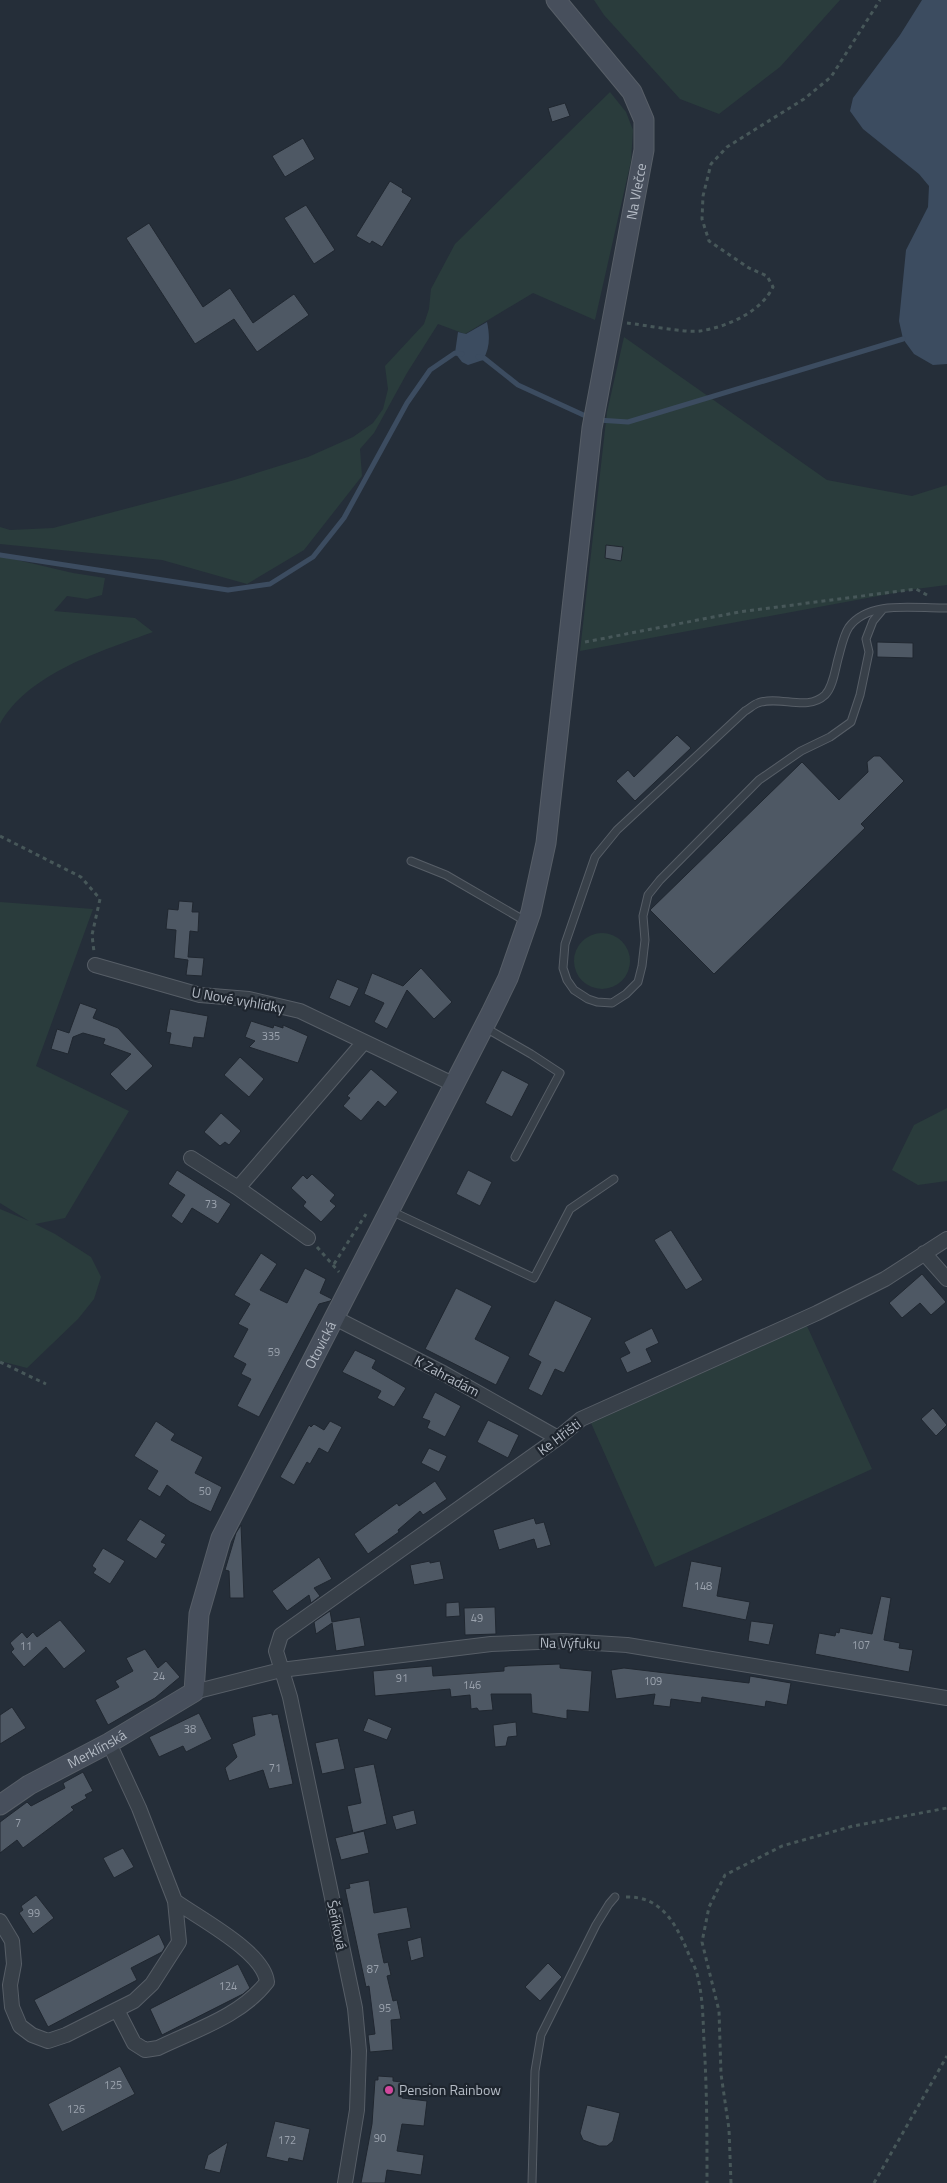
<svg xmlns="http://www.w3.org/2000/svg" width="947" height="2183" viewBox="0 0 947 2183" font-family="'Titillium Web',sans-serif">
  <rect width="100%" height="100%" fill="#252e39"/>
  <path fill="#2a3c3c" d="M594,0H840L780,67L719,114L680,99L604,15Z
    M610,92L626,112L633,130L631,161L595,320L533,293L465,334L438,324L407,373L374,433L360,449L362,476L304,550L247,584L162,560L0,544V527L10,530L53,528L231,481L308,457L353,437L373,423L383,409L388,389L385,366L424,324L429,309L431,289L455,244Z
    M624,337L827,480L912,496L947,485V585L916,589L580,651L607,412Z
    M0,556L73,573L105,578L102,595L87,599L67,596L54,611L135,618L153,632C102,651 28,673 0,724Z
    M0,902L93,909L36,1066L129,1111L65,1218L35,1224L55,1234L91,1257L101,1277L94,1299L78,1319L27,1368L0,1361V1209L29,1221L0,1203Z
    M574 961a28 28 0 1 1 56 0a28 28 0 1 1-56 0Z
    M947,1108V1181L918,1185L892,1170L914,1125Z
    M807,1326L872,1469L655,1567L591,1423Z"/>
  <path fill="#3c4c60" d="M922,0H947V364L933,365L914,354L903,339L899,321L906,250L928,207L929,186L919,174L863,129L850,111L853,98L900,35Z
    M487,322C490,336 490,348 483,360L468,365L462,362L455,353L458,332L466,334Z"/>
  <g fill="none" stroke-linecap="round" stroke-linejoin="round">
    <path stroke="#3c4c60" stroke-width="5" d="M478,357L484,358L518,385L590,418
      M598,420L628,422L903,339
      M0,555L228,590L270,584L313,557L344,518L407,403L430,370L455,353L462,354"/>
  </g>
  <path fill="#4e5864" stroke="#202730" d="M565,103L570,116L552,122L548,108Z
    M303,138L315,159L285,177L272,156Z
    M390,181L403,189L402,192L412,198L382,247L372,241L370,244L356,236Z
    M306,205L335,250L314,264L284,218Z
    M149,223L203,307L230,288L253,323L294,294L309,315L257,352L234,319L195,344L126,238Z
    M606,545L623,547L621,561L605,558Z
    M877,642L913,643V658L877,657Z
    M677,735L691,748L635,801L616,781L628,770L634,777Z
    M874,756H880L904,781L861,824L865,828L714,974L650,910L802,762L839,800L868,772L867,762Z
    M179,901L193,902L192,912H199L198,932L190,931L188,957L204,958L202,976L186,975L188,960L174,958L176,930L166,929L168,909L178,910Z
    M421,968L452,1002L434,1019L407,990L387,1029L374,1022L384,1003L364,994L372,973L403,986Z
    M337,979L359,988L350,1007L329,998Z
    M80,1003L97,1009L93,1018L118,1028L153,1066L126,1091L110,1074L131,1054L103,1044L105,1039L83,1033L73,1037L68,1054L51,1049L57,1029L69,1033Z
    M170,1009L208,1016L204,1038L194,1037L192,1048L169,1044L171,1033L166,1032Z
    M251,1021L273,1028L274,1025L283,1028V1025L308,1036L298,1063L249,1047L255,1041L245,1037Z
    M240,1057L264,1079L249,1097L224,1075Z
    M371,1069L398,1092L385,1107L378,1101L361,1121L343,1106L350,1098L347,1096Z
    M502,1070L529,1084L512,1117L485,1103Z
    M221,1113L241,1131L229,1145L225,1142L220,1146L204,1132Z
    M177,1170L231,1204L218,1224L192,1208L182,1224L171,1216L185,1195L168,1184Z
    M468,1170L492,1182L480,1206L456,1194Z
    M312,1174L335,1195L330,1201L336,1206L321,1222L303,1206L306,1202L291,1188L303,1175L307,1179Z
    M671,1230L703,1280L686,1290L654,1240Z
    M261,1253L277,1264L260,1290L287,1303L305,1268L326,1279L320,1293L332,1299L330,1301L319,1304L259,1417L237,1406L251,1379L241,1374L246,1364L233,1357L248,1329L238,1324L250,1304L234,1295Z
    M922,1274L946,1302L931,1315L920,1303L902,1318L889,1303Z
    M456,1288L492,1306L475,1339L510,1357L496,1385L425,1349Z
    M555,1300L592,1318L564,1373L555,1369L542,1396L528,1389L541,1362L528,1355Z
    M652,1328L659,1343L646,1349L652,1362L627,1373L620,1358L630,1353L624,1342Z
    M355,1350L376,1360L372,1368L406,1388L394,1407L377,1398L381,1391L342,1372Z
    M435,1392L461,1406L445,1437L427,1428L430,1421L422,1418Z
    M933,1408L947,1425L936,1436L921,1419Z
    M488,1420L519,1435L508,1458L477,1442Z
    M156,1421L175,1434L171,1440L203,1457L195,1473L222,1487L211,1512L190,1502L167,1485L160,1497L147,1489L158,1471L134,1456Z
    M330,1421L342,1427L328,1453L319,1448L310,1464L307,1462L294,1485L280,1477L309,1425L311,1427L314,1424L324,1430Z
    M429,1448L447,1456L439,1472L421,1463Z
    M435,1481L447,1499L423,1515L420,1511L398,1530L399,1532L368,1554L354,1534L397,1503L399,1506Z
    M534,1518L536,1524L544,1522L551,1545L537,1549L534,1539L499,1550L493,1530Z
    M140,1519L166,1535L161,1542L166,1544L156,1559L126,1540Z
    M241,1525L244,1598H230L229,1571L225,1570L236,1533Z
    M103,1548L125,1561L110,1584L93,1573L96,1569L92,1566Z
    M319,1557L332,1579L314,1588L320,1596L311,1603L309,1595L287,1611L272,1591Z
    M430,1561V1563L440,1561L444,1579L414,1585L410,1565Z
    M691,1561L722,1567L717,1596L750,1602L746,1620L682,1607Z
    M881,1596L891,1598L884,1640L900,1643L899,1648L913,1650L909,1672L815,1654L819,1633L835,1636L836,1632L839,1633L840,1628L872,1634Z
    M459,1602L460,1616L446,1617V1603Z
    M495,1607L496,1634L465,1635L464,1608Z
    M330,1611L332,1622L360,1617L365,1646L336,1651L332,1623L316,1634L314,1622Z
    M60,1620L86,1651L64,1669L46,1647L24,1667L11,1652L14,1649L10,1643L22,1632L27,1638L33,1632L37,1637Z
    M751,1621L774,1624L769,1645L748,1641Z
    M145,1649L158,1668L166,1661L180,1677L155,1698L108,1725L95,1700L119,1687L115,1681L133,1671L126,1658Z
    M560,1664V1668L592,1671L589,1712L567,1710V1719L532,1713L531,1694H491L493,1710L479,1711L477,1708L471,1709L470,1695L451,1697L450,1689L375,1696L373,1671L432,1666L433,1676L504,1671V1667L508,1666Z
    M624,1668L749,1683L750,1676L791,1683L787,1705L766,1701L765,1707L702,1697L701,1703L671,1699L670,1707L653,1705L655,1694L616,1699L611,1670Z
    M12,1707L26,1728L0,1744V1715Z
    M199,1713L212,1739L186,1752L183,1746L159,1757L149,1737Z
    M272,1713V1715L278,1714L293,1784L269,1789L263,1770L229,1781L225,1768L237,1757L232,1744L255,1735L252,1717Z
    M368,1718L392,1728L387,1740L363,1731Z
    M516,1722L517,1736L508,1737L506,1746L495,1747L493,1725Z
    M338,1738L345,1769L322,1774L315,1743Z
    M374,1764L387,1824L353,1833L347,1806L361,1803L354,1768Z
    M83,1772L93,1791L85,1795L87,1798L71,1807L74,1810L23,1848L17,1840L0,1853V1822L27,1802L31,1806L65,1788L63,1783Z
    M414,1810L417,1824L396,1830L392,1816Z
    M364,1831L369,1853L341,1860L335,1838Z
    M123,1848L134,1867L114,1878L103,1858Z
    M369,1880L374,1913L407,1907L411,1928L378,1934L384,1963L388,1962L391,1975L387,1976L393,2001L397,2000L401,2019L391,2020L393,2050L370,2052L368,2035L375,2034L369,1986L366,1987L345,1889L350,1888L349,1884Z
    M36,1895L54,1918L33,1934L19,1913L23,1910L21,1906Z
    M159,1934L165,1947L162,1952L131,1968L137,1980L48,2027L34,2000Z
    M421,1937L424,1957L411,1961L407,1941Z
    M548,1963L562,1977L540,2001L525,1987Z
    M238,1964L250,1988L243,1994L162,2035L150,2009Z
    M120,2066L135,2094L62,2132L48,2104Z
    M378,2076L393,2077V2081L401,2082L400,2086L403,2087L402,2098L427,2101L424,2126L402,2124L397,2151L424,2155L421,2175L387,2170L385,2183H361L372,2124L375,2080H378Z
    M587,2105L620,2113L613,2141L607,2146H599L583,2140L580,2133Z
    M275,2121L310,2129L303,2161L289,2158L288,2162L266,2157Z
    M228,2142L220,2173L204,2169L208,2155Z"/>
  <g fill="none" stroke-linecap="round" stroke-linejoin="round">
    <g stroke="#575e67" stroke-width="9">
      <path id="lane" d="M883,609L873,621L866,639L869,652L860,695L851,722L830,737L801,751L759,780L660,880L648,895L643,916L645,940L642,966L638,982L626,994L612,1003L597,1002L588,999L574,990L567,980L563,968L565,944L595,857L617,830L745,711C749,709 754,704 758,703C780,695 807,712 825,695C833,687 835,670 838,659C841,649 843,636 849,627C870,599 917,609 947,608
        M411,861L446,875L527,922
        M484,1027L531,1054L560,1073L515,1157
        M391,1211L534,1278L570,1209L614,1179
        M532,2183L535,2071L541,2035L596,1925L609,1904L615,1897"/>
    </g>
    <g stroke="#575e67" stroke-width="16">
      <path id="street" d="M95,965L200,995L249,999L300,1011L455,1085
        M191,1158L238,1188L308,1238
        M238,1188L364,1042
        M924,1253L947,1279
        M335,1318L443,1373L558,1438
        M194,1692L281,1670L491,1644L563,1641L627,1645L947,1698
        M0,1921L12,1941L14,1964L10,1985L12,2007L20,2026L32,2035L48,2041L66,2035L134,2001L152,1984L179,1942L175,1901L139,1808L109,1743
        M117,2010L134,2043L145,2050L158,2048C195,2030 241,2016 267,1982C264,1952 200,1919 175,1901
        M345,2183L357,2110L359,2051L355,2008L290,1697L276,1651L281,1635L558,1438L581,1419L817,1313L885,1279L947,1239"/>
    </g>
    <g stroke="#575e67" stroke-width="21">
      <g id="secondary">
        <path id="s1" d="M0,1805L29,1785L109,1743L194,1692L199,1614L221,1538L491,1013L508,978L531,912L546,843L592,428L644,150V120L632,92L556,0"/>
      </g>
    </g>
    <path stroke="#475759" stroke-width="3" stroke-dasharray="4 4" stroke-linecap="butt" d="M627,323C645,325 685,333 700,331C727,327 761,312 773,287L767,276L749,268L709,241L702,219L703,196L711,164L727,147L804,99L831,77L880,0
      M585,642L739,612L916,589L927,595
      M0,836L81,877L100,899L92,935L94,952
      M317,1247L339,1272
      M334,1264L366,1214
      M0,1362L46,1384
      M626,1897C660,1896 675,1922 687,1950C690,1958 695,1966 697,1974C703,1996 703,2020 704,2042C707,2089 707,2136 707,2183
      M731,2183L729,2129L721,2074L719,2011L702,1942L709,1907L725,1875L782,1846L853,1826L947,1808
      M874,2183L947,2056"/>
    <use href="#lane" stroke="#384049" stroke-width="7"/>
    <use href="#street" stroke="#384049" stroke-width="14"/>
    <use href="#secondary" stroke="#474f5c" stroke-width="19"/>
  </g>
  <circle fill="#d1479c" stroke="#1e252e" stroke-width="2" cx="389" cy="2090" r="5"/>
  <g text-anchor="middle" stroke-width="4.5" stroke-linejoin="round" paint-order="stroke">
    <g font-size="11" fill="#9aa2ad">
      <text x="271" y="1040">335</text>
      <text x="211" y="1208">73</text>
      <text x="274" y="1356">59</text>
      <text x="205" y="1495">50</text>
      <text x="703" y="1590">148</text>
      <text x="477" y="1622">49</text>
      <text x="861" y="1649">107</text>
      <text x="26" y="1650">11</text>
      <text x="159" y="1680">24</text>
      <text x="402" y="1682">91</text>
      <text x="653" y="1685">109</text>
      <text x="472" y="1689">146</text>
      <text x="190" y="1733">38</text>
      <text x="275" y="1772">71</text>
      <text x="18" y="1827">7</text>
      <text x="34" y="1917">99</text>
      <text x="373" y="1973">87</text>
      <text x="228" y="1990">124</text>
      <text x="385" y="2012">95</text>
      <text x="113" y="2089">125</text>
      <text x="76" y="2113">126</text>
      <text x="380" y="2142">90</text>
      <text x="287" y="2144">172</text>
    </g>
    <g font-size="14" fill="#b4bbc5" stroke="#1e252e">
      <text dy="5" stroke="none"><textPath href="#s1" startOffset="1810">Na Vlečce</textPath></text>
      <text transform="translate(238 1000) rotate(10)" y="5">U Nové vyhlídky</text>
      <text dy="5" stroke="none"><textPath href="#s1" startOffset="599">Otovická</textPath></text>
      <text transform="translate(447 1376) rotate(28)" y="5">K Zahradám</text>
      <text transform="translate(559 1437) rotate(-37)" y="5">Ke Hřišti</text>
      <text transform="translate(570 1643) rotate(1)" y="5">Na Výfuku</text>
      <text dy="5" stroke="none"><textPath href="#s1" startOffset="112">Merklínská</textPath></text>
      <text transform="translate(337 1925) rotate(78)" y="5">Šeříková</text>
    </g>
    <g font-size="14" fill="#b4bbc5" stroke="#1e252e" text-anchor="start">
      <text x="399" y="2095">Pension Rainbow</text>
    </g>
  </g>
</svg>
